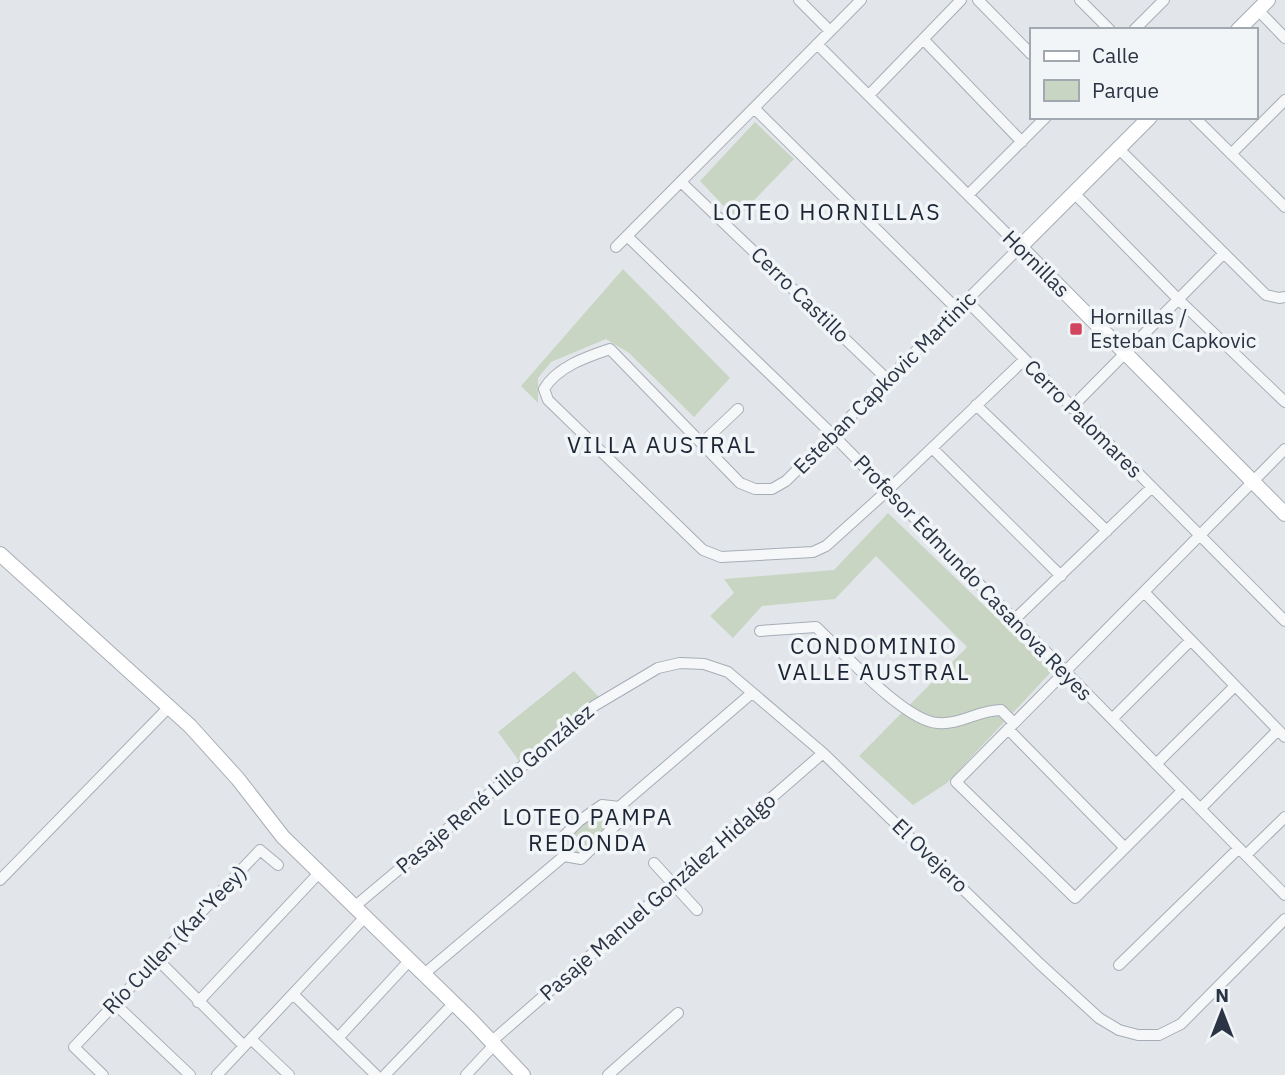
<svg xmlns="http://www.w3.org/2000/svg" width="1285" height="1075" viewBox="0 0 1285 1075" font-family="'IBM Plex Sans',sans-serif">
  <rect width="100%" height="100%" fill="#e2e6eb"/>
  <path fill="#c8d5c3" d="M755,122L794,159L736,219L700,181Z
    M623,269L730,378L694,417L629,353L606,339L551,362L538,378V403L521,386Z
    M888,513L1052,671L947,783L913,805L859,756L967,647L876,556L835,599L762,606L733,638L710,616L734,593L724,579L834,570Z
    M574,671L599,697L522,765L498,732Z
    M605,809L615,817L613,823L579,854H574L566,849V840L598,810Z"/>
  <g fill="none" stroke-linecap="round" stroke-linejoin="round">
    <g stroke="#a7adb6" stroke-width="12">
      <path id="street" d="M799,0L830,31
        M978,0L1031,54
        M1080,0L1110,30
        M1258,10L1285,38
        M1134,30L1164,0
        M923,39L1022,142
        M817,44L1020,247L786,481L772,489H755L740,483L610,349C586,357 557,367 544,389L548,400L703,550L721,557L813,552L826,546L887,491L1024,360
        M869,95L961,0
        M754,108L958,310
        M1194,117L1285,207
        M1119,149L1266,295L1279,298L1285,297
        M1231,154L1285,100
        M681,182L888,380
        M1074,193L1178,299L1285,402
        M968,195L1046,117
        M627,236L833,435L1285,895
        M616,247L861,0
        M967,301L1285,621
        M976,405L1107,531
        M1071,408L1223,254
        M702,443L738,409
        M932,448L1061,576
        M1144,592L1285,737
        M1014,620L1151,488
        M760,631L816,627C842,651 905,722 938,723C960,725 979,710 1001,710L1014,723
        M1112,719L1190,641
        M1008,729L1125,848
        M1156,764L1235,686
        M1182,791L1075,898L956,782L1285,449
        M619,807V822L581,859L564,856L560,840L579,821L602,805L619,807L752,693
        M1200,809L1278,730
        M1246,855L1285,817
        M654,863L697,910
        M0,880L169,707
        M354,907L594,706L658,668L680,663L704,664L728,672L823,753L1040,964L1099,1018L1119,1030L1138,1035H1159L1181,1024L1285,919
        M156,958L244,1046
        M1119,965L1239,848
        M424,974L564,856
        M294,995L376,1075
        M198,1002L319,873
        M114,1003L190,1075
        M338,1038L410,960
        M251,1039L289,1075
        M492,1041L823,753
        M103,1075L74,1047L260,850L278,865
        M217,1075L364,918
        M385,1075L454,1003
        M466,1075L495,1044
        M608,1075L678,1013"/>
    </g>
    <g stroke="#a7adb6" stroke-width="16">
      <path id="secondary" d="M1238,30L1268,0
        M1150,117L1020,247L1285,514
        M0,554L190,726L238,779L283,837L471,1020L523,1075"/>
    </g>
    <use href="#street" stroke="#f5f7f9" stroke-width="10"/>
    <use href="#secondary" stroke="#fff" stroke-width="14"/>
  </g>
  <rect fill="#d2455f" stroke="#f2f5f8" stroke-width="2.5" x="1069" y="322" width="14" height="14" rx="3.5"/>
  <g text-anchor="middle" stroke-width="7" stroke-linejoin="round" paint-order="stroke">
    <g font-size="21" fill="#2a3444" stroke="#f2f5f8">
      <text transform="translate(1036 264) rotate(45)" y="7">Hornillas</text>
      <text transform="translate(800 295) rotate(44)" y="7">Cerro Castillo</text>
      <text transform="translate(885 383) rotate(-45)" y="7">Esteban Capkovic Martinic</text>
      <text transform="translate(1083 419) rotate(45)" y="7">Cerro Palomares</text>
      <text transform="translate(973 578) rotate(46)" y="7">Profesor Edmundo Casanova Reyes</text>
      <text transform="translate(495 789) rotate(-40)" y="7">Pasaje René Lillo González</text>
      <text transform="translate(930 856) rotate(44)" y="7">El Ovejero</text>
      <text transform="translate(658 897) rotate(-41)" y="7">Pasaje Manuel González Hidalgo</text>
      <text transform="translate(175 940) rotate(-46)" y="7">Río Cullen (Kar'Yeey)</text>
    </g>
    <g font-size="21" fill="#2a3444" stroke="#f2f5f8" text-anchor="start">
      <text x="1090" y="324">Hornillas /<tspan x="1090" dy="24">Esteban Capkovic</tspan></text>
    </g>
    <g font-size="23" letter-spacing="2" fill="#1c2534" stroke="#f2f5f8">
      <text x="827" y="220">LOTEO HORNILLAS</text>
      <text x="662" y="453">VILLA AUSTRAL</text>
      <text x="874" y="654">CONDOMINIO<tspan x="874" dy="26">VALLE AUSTRAL</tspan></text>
      <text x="588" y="825">LOTEO PAMPA<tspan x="588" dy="26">REDONDA</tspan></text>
    </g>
  </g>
  <rect x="1030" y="28" width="228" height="91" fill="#f2f5f8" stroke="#a2a8b0" stroke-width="2"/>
  <rect x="1044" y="51" width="35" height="10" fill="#ffffff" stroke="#a2a8b0" stroke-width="2"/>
  <text x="1092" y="63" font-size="21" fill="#2a3444">Calle</text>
  <rect x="1044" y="80" width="35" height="21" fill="#c8d5c3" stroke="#a2a8b0" stroke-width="2"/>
  <text x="1092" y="98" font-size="21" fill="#2a3444">Parque</text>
  <g transform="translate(1222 1012)" stroke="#f2f5f8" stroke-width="5" paint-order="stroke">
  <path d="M0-5L12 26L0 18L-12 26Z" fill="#2a3444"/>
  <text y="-10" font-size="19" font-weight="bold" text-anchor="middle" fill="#2a3444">N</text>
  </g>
</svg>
